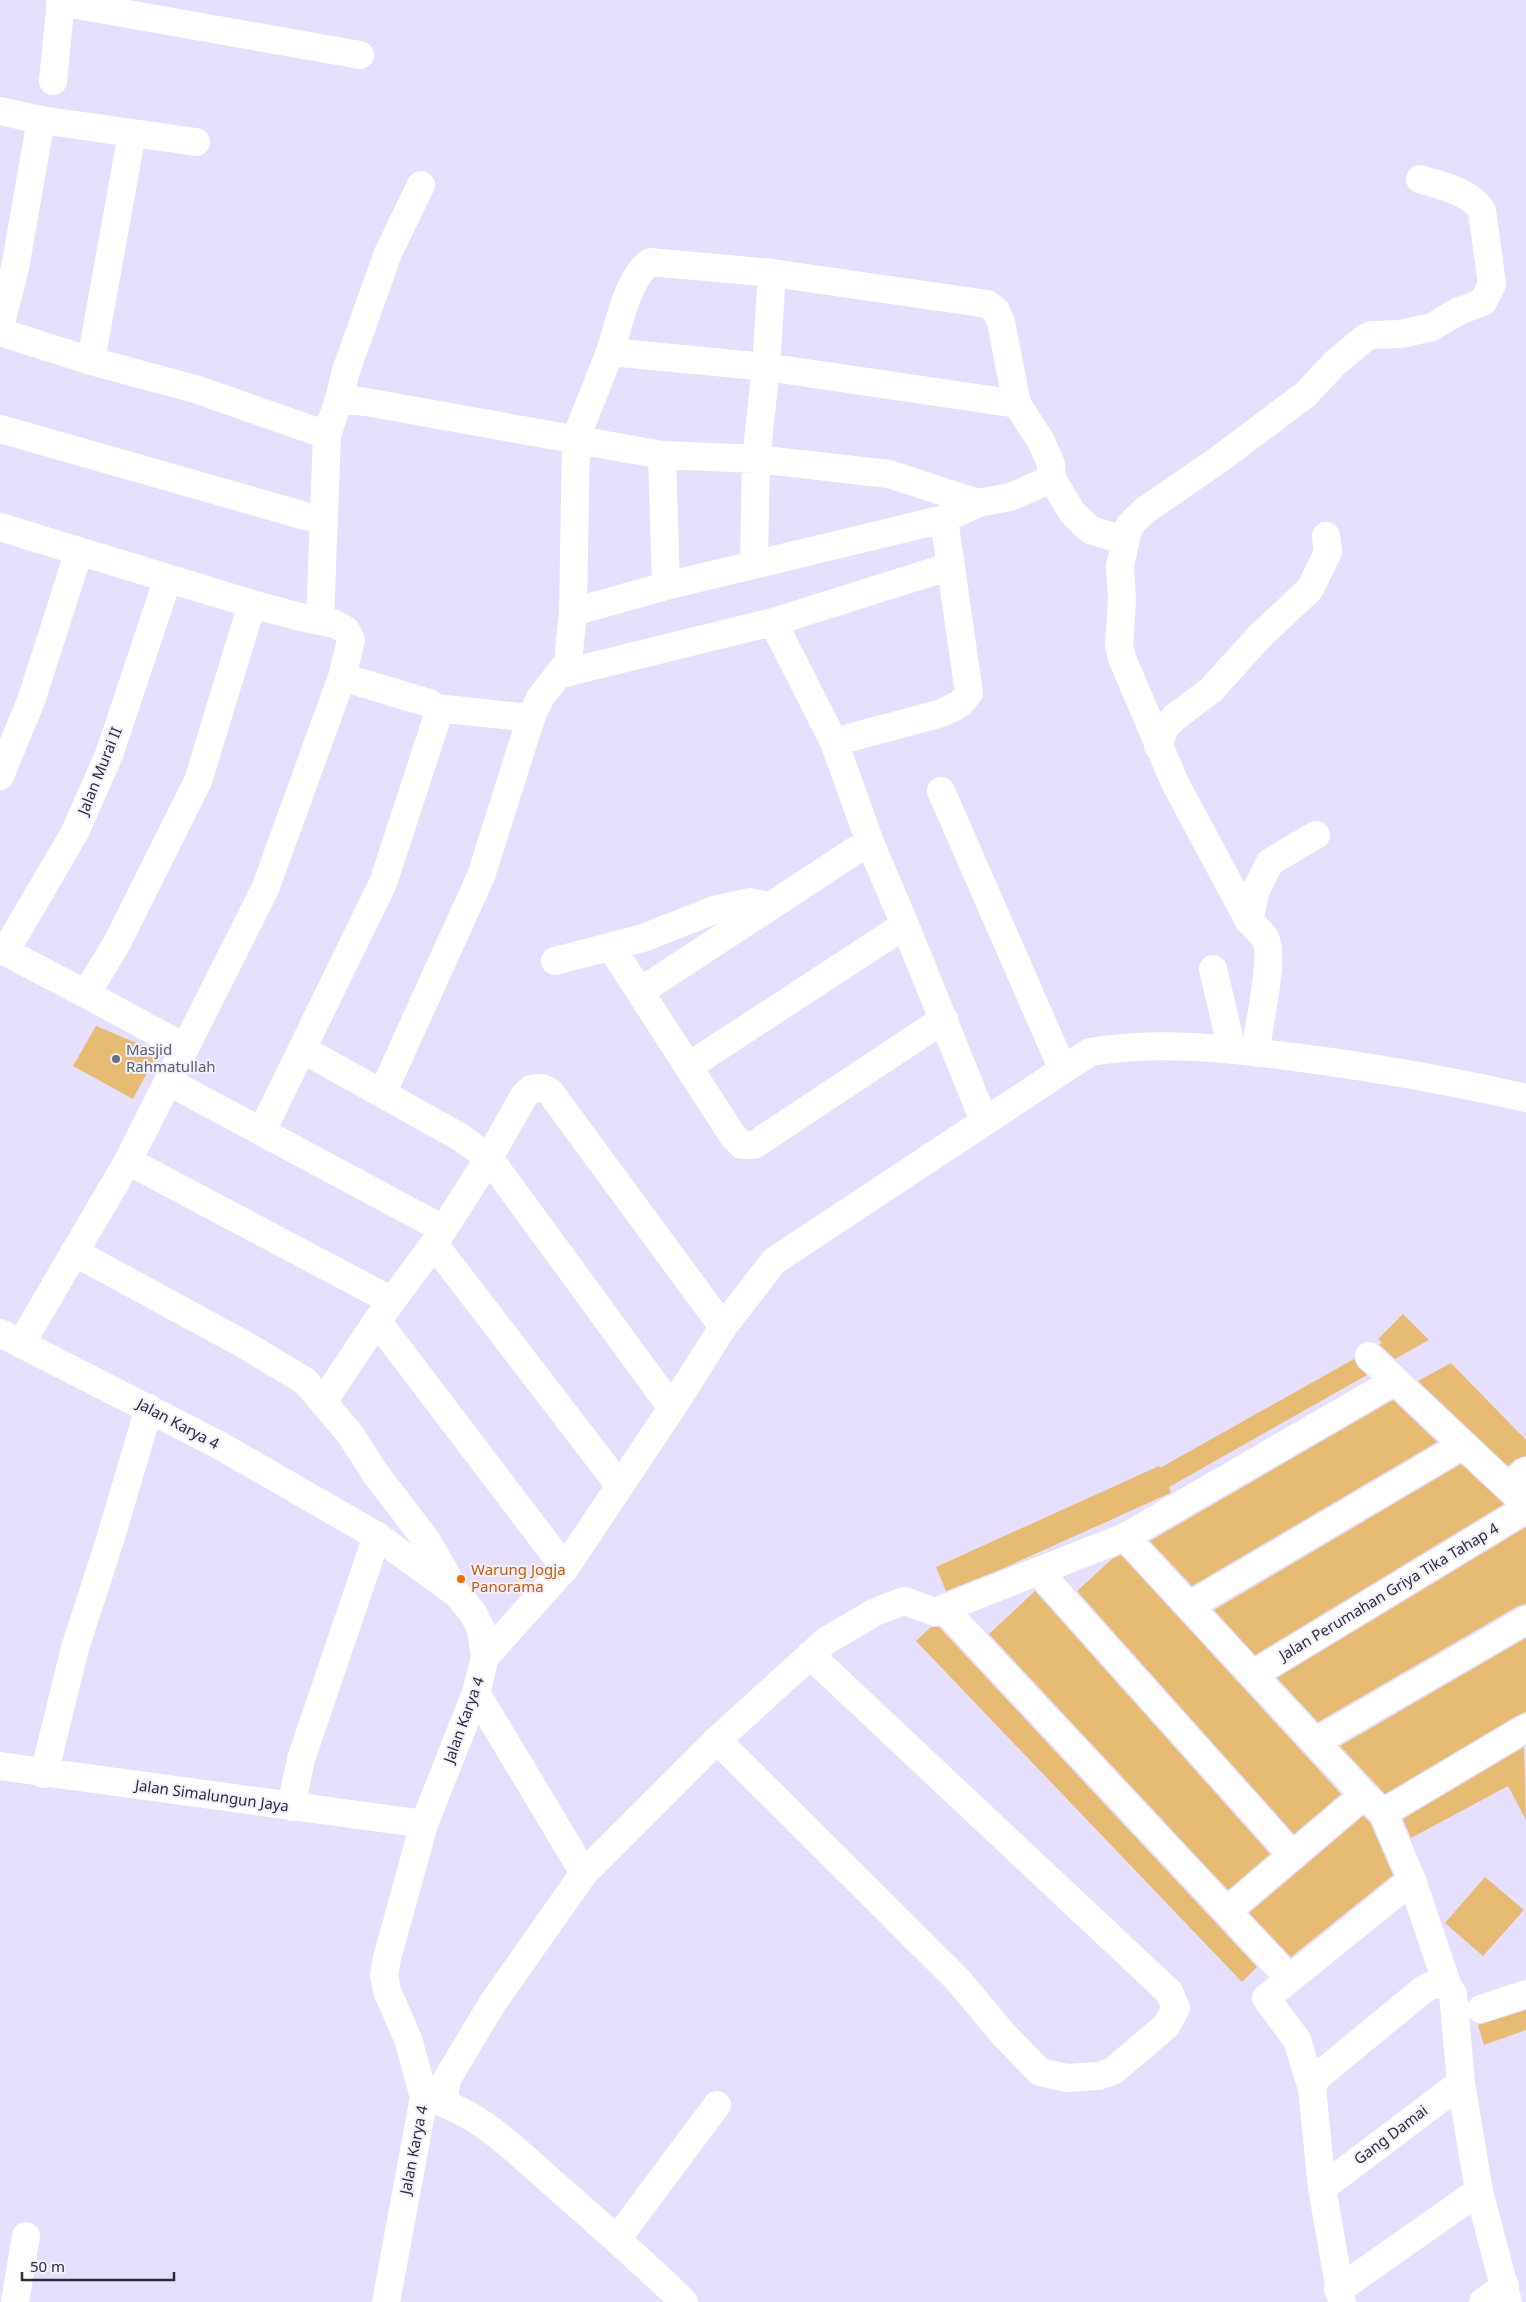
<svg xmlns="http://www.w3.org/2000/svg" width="1526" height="2302" viewBox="0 0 1526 2302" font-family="'Noto Sans',sans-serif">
  <rect width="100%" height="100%" fill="#e6dffe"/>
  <path fill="#e7bb73" d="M96,1026L158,1052L133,1099L73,1066Z
    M1403,1314L1429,1340L1395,1359L1379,1344L1382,1343L1378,1339Z
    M1354,1359L1358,1367L1367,1375L1169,1487L1171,1492L1168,1494L1004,1568L946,1591L936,1567L1159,1466L1160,1468Z
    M1451,1363L1526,1440V1456L1516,1459L1508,1466L1418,1381Z
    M1393,1400L1437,1442L1192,1586L1150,1541Z
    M1461,1464L1504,1504L1255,1655L1214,1610Z
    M1526,1527V1604L1518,1606L1318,1722L1277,1678Z
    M1121,1555L1341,1794L1294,1834L1077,1591L1112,1559Z
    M1035,1591L1270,1854L1228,1890L989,1634Z
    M931,1627H939L1257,1967L1242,1982L916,1641Z
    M1526,1638V1712L1518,1715L1385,1794L1340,1746Z
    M1524,1747L1526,1820L1508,1786L1411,1838L1403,1819Z
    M1363,1816L1370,1822L1393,1875L1291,1957L1249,1913Z
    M1485,1877L1524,1910L1483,1956L1445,1923Z
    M1526,2010V2030L1484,2045L1478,2025Z"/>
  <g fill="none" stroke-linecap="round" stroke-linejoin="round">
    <path stroke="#fff" stroke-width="28" d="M60,2L360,55
      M53,81L61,0
      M0,111L41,120L196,142
      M772,273L766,367L1017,404
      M0,327L15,268L41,120
      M0,332L91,361L195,389L327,435
      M91,361L132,133
      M339,399L346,371L388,253L421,185
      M0,429L323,521
      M662,455L666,586
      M1052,479L1072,512L1090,530L1124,540
      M0,527L252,604L300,617L335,624L346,630L351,640L342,677L265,889L128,1161L21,1344
      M573,612L666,586L944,519L978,503L1010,497L1052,479L1051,464L1041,441L1017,404L1001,322L996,311L988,304L772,273L650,262C627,279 619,325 610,352
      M320,621L327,435L339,399L366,402L662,455L756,459L889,474L978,503
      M773,622L834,742L871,845
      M561,674L773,622L951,566
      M531,718L540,698L568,662L573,612L576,438L610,352L766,367L756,459L754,564
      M834,742L942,713L960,704L969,693L944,519
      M1158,746L1165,727L1175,717L1211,690L1259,637L1310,589L1328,552L1326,536
      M0,776L31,701L79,551
      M941,791L1063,1070
      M1249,921L1175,783L1122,658L1119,645L1122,600L1120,566L1129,526L1144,511L1221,458L1306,394L1335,363L1365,338L1372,335L1401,334L1432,327L1459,311L1483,302L1492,284L1482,211C1471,191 1441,186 1420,179
      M611,947L733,1136L742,1145H754L944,1019
      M0,949L86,994L117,943L198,781L252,604
      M5,952L75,832L109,755L168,578
      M555,961L643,938L714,910L750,902L769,906
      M1213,969L1232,1050
      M641,991L856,850L871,845L905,925L984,1121
      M86,994L184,1047
      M302,1049L460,1137L489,1158L672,1408
      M1256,1053C1257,1027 1276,957 1265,938C1261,932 1254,926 1249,921L1256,890L1270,862L1316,835
      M689,1066L905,925
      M169,1082L443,1229
      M383,1092L481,876L531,718L436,708
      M262,1131L383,883L437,718L436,708L429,703L342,677
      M128,1161L392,1301
      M434,1244L620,1486
      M74,1252L245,1345L305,1381L350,1434L375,1473L427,1541L457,1594
      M377,1321L565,1568
      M1369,1356L1526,1504
      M323,1402L377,1321L434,1244L489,1158L524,1096L531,1089L542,1088L550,1092L723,1327
      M1508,1487L1526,1471
      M1125,1537L1364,1795L1383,1813L1412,1880L1448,1987L1453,1994L1461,2083L1479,2191L1508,2302
      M1038,1571L1293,1856
      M1189,1606L1463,1445
      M944,1609L1290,1979
      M485,1657L565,1568L672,1408L723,1327L774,1261L1090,1052C1160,1040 1233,1049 1302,1058C1377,1068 1452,1081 1526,1098
      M1252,1675L1526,1509
      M476,1693L584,1873
      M717,1740L958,1980L1004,2035L1040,2072L1067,2078L1098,2076L1113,2071L1166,2026L1176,2008L1169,1992L810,1655
      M1315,1742L1526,1620
      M0,1766L424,1824
      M44,1774L75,1648L110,1540L149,1408
      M291,1807L301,1759L377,1536
      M1383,1813L1526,1728
      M1227,1911L1364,1795
      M1481,2009L1526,1994
      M1312,2088L1316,2078L1424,1989L1437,1983L1448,1987
      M426,2098C481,2111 521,2156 563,2192C604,2228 645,2264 684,2302
      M443,2102L447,2079L492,2004L584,1873L717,1740L826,1641L875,1612L904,1601L935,1612L1125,1537L1395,1381
      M1322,2188L1461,2083
      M617,2239L717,2105
      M1338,2290L1479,2191
      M15,2302L26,2236
      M1342,2302L1322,2188L1312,2088L1297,2040L1266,1998L1412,1880
      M1483,2302L1505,2286"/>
    <path stroke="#fff" stroke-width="28" d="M0,1333L219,1445L377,1536L457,1594L473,1613L481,1629L485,1657L476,1693L424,1824L387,1958L384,1975L387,1991L408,2039L424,2097L386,2302"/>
  </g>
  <circle fill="#6b7280" stroke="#f2f0fc" stroke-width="2" cx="116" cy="1059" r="5"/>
  <circle fill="#e8710a" stroke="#f2f0fc" stroke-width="2" cx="461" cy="1579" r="5"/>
  <g text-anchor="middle" stroke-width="4" stroke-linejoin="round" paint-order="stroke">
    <g font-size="15" fill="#2e2c37" stroke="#f2f0fc">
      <text transform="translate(100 771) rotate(-68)" y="5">Jalan Murai II</text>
      <text transform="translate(178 1424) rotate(28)" y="5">Jalan Karya 4</text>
      <text transform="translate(1389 1592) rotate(-31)" y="5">Jalan Perumahan Griya Tika Tahap 4</text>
      <text transform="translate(464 1720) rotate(-70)" y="5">Jalan Karya 4</text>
      <text transform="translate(212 1796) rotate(8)" y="5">Jalan Simalungun Jaya</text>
      <text transform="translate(1391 2135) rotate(-37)" y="5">Gang Damai</text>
      <text transform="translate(414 2150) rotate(-79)" y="5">Jalan Karya 4</text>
    </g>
    <g font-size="15" fill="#5b616d" stroke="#f2f0fc" text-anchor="start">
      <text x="126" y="1055">Masjid<tspan x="126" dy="17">Rahmatullah</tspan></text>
    </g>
    <g font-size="15" fill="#c56008" stroke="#f2f0fc" text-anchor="start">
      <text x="471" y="1575">Warung Jogja<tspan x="471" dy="17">Panorama</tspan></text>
    </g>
  </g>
  <path d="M22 2272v8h152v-8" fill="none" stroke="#2e2c37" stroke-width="2.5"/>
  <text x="30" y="2272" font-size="15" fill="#2e2c37" stroke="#f2f0fc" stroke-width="4" paint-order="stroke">50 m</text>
</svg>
